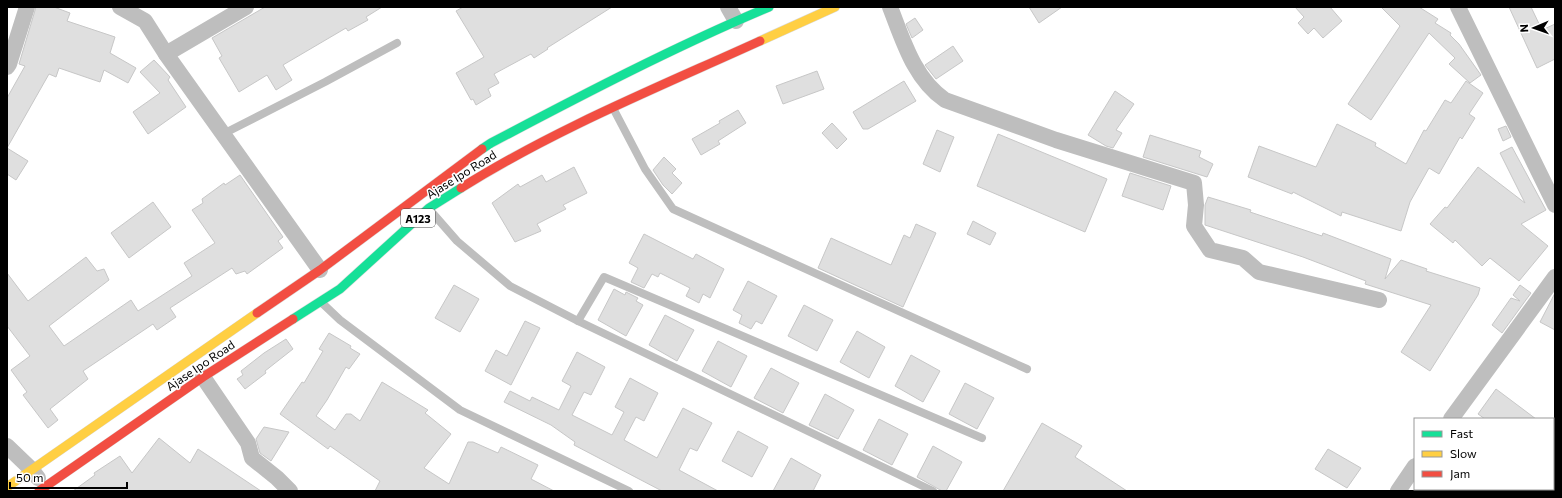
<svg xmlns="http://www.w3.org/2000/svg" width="1562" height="498" viewBox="0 0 1562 498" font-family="Commissioner,sans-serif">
<rect width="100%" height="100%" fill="#fff"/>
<g fill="#dfdfdf" stroke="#c7c7c7">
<path d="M36,7h18l16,6 -3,8 48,16 -5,16 26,15 -8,15 -24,-13 -4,12 -41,-14 -3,9 -7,-3 -42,74 21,13 -12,19 -9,-6v-76l18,-32 -6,-2z"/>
<path d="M265,7h117l-16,10 2,3 -20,11 -2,-3 -63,37 9,15 -16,10 -9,-15 -28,17 -20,-34 3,-2 -10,-18z"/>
<path d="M463,7h149l-65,41 1,1 -14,9 -3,-4 -37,20 5,9 -11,6 3,7 -15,9 -3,-6 -2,1 -15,-27 28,-16 -28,-46z"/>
<path d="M1029,7h33l-23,16z"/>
<path d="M1295,7h35l12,14 -19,17 -9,-10 -6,6 -10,-11 6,-6z"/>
<path d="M1381,7h38l19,12 -3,4 16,10 -1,2 9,9 22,31 -11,8 -21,-19 6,-6 -26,-25 -58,87 -23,-16 52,-78z"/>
<path d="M1509,7h22l11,23 13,-6v35l-18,9z"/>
<path d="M915,18l8,12 -11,8 -6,-14z"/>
<path d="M953,46l10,15 -27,18 -11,-14z"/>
<path d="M154,60l16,17 -2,3 18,27 -38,27 -15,-22 27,-19 -20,-21z"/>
<path d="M817,71l7,18 -41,15 -7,-18z"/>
<path d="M904,81l12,20 -48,28h-5l-10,-17z"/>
<path d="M1466,81l17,12 -14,21 6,4 -13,21 -2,-2 -21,37 -10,-6 -19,34 -9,29 -59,-19 -1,4 -48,-24 -1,2 -44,-17 11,-31 57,21 21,-43 39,19 -1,3 31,18 18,-34 2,1 19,-31 6,3z"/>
<path d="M1115,91l19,13 -18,26 6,3 -9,15 -7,-2 -18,-11z"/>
<path d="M738,110l8,13 -28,18 2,3 -19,11 -9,-16 28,-16 -1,-2z"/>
<path d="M832,123l15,16 -10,10 -15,-16z"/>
<path d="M1506,126l5,11 -8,4 -5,-12z"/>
<path d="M937,130l17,7 -14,35 -17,-8z"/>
<path d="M998,134l109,45 -22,53 -108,-46z"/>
<path d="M1150,135l51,16 -2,6 14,7 -6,13 -64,-20z"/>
<path d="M1512,147l34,63 -25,14 27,22 -29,35 -29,-23 -8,8 -27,-26 -2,3 -23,-19 15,-17 2,1 31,-41 47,36 -25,-50z"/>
<path d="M664,157l12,12 -4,4 10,10 -10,11 -9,-9 -10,-15z"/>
<path d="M574,167l13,26 -24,12 3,4 -29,15 4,7 -26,11 -23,-39 26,-19 2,3 22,-12 4,7z"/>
<path d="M1130,173l41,13 -8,24 -41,-14z"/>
<path d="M240,175l43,62 -5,4 5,7 -36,26 -2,-3 -9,3 -4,-6 -62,40 6,9 -19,13 -4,-6 -70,47 5,8 -38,30 8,11 -10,8 -25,-33 4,-3 -16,-22 19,-14 -23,-30v-53l21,28 58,-44 11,14 7,-2 5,11 -60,46 15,20 67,-46 7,11 54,-35 -8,-13 31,-20 -23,-33 11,-7 -1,-4 22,-16 1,2z"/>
<path d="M1208,197l43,13 -1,2 72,24 1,-3 68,26 -6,20 16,-19 26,9 -1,2 54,17 -2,7 -48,76 -29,-19 30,-47 -66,-21 1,-3 -63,-24 -98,-32v-20z"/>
<path d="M153,202l18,25 -42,31 -18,-25z"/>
<path d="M973,221l23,12 -6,12 -23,-11z"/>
<path d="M916,224l20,9 -33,74 -85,-39 13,-30 60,27 13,-30 6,3z"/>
<path d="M644,234l49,25 3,-5 28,15 -14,29 -7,-4 -4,9 -13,-7 4,-8 -30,-15 -2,4 -6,-3 -8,14 -13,-6 7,-14 -9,-5z"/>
<path d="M748,281l29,15 -15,28 -6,-3 -5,8 -12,-6 3,-8 -9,-5z"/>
<path d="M454,285l25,14 -19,33 -25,-14z"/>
<path d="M1520,285l11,8 -29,40 -10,-8 19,-27 9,3 -7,-6z"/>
<path d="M614,289l11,6 1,-3 12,6 -2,3 7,4 -17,31 -28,-16z"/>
<path d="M1555,293v37l-15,-8z"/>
<path d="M804,305l29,15 -16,31 -29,-15z"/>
<path d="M665,315l29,15 -17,31 -28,-16z"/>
<path d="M525,321l15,7 -29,57 -26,-14 11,-21 11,6z"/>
<path d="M857,331l28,16 -16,31 -29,-16z"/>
<path d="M329,333l22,13 -1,2 10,6 -11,15 -3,-2 -19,33 -11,16 19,14 11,-16h5l9,7 22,-39 46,28 -3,3 26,21 -27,34 25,16 19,-42h5l25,11 3,-6 37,18 -7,14 23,12h-179l5,-10 -50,-35 -2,3 -48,-35 22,-32 2,1 19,-32 -4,-2z"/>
<path d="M286,339l7,10 -28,22 1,2 -21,16 -8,-10 6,-4 -2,-4 23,-18z"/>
<path d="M718,341l29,15 -16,31 -29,-16z"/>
<path d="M577,352l28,15 -14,28 -7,-3 -12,23 40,20 12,-23 -9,-5 15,-29 28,15 -14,28 -8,-4 -12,23 33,18 26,-50 29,15 -15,28 -7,-3 -11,22 39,21h-56l-88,-46 1,-3 -24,-17 -47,-23 6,-11 20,10 2,-4 27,13 12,-24 -9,-5z"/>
<path d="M911,355l29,16 -17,31 -28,-16z"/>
<path d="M771,368l28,15 -16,30 -29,-15z"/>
<path d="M965,383l29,15 -17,31 -28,-15z"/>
<path d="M1496,389l40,30h-51l-7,-5z"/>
<path d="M825,394l29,16 -16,29 -29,-14z"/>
<path d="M879,419l29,15 -16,31 -29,-15z"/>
<path d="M1042,423l40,23 -7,11 52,34h-124z"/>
<path d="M264,427l25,5 -18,29 -11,-8 -4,-14z"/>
<path d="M738,431l30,16 -16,30 -30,-16z"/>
<path d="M159,438l31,25 8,-14 63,42h-188l22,-16 -1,-2 26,-17 12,17z"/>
<path d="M933,446l29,16 -16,29h-4l-25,-14z"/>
<path d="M1328,449l33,19 -14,20 -32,-19z"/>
<path d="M791,458l30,17 -8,16h-40z"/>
</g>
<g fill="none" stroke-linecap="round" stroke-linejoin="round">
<g stroke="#dbdbdb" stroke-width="10">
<g id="fast">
<path d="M482,149l9,-6c91,-48 183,-96 278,-136"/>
<path d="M293,319l47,-30 89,-81 32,-20"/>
</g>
</g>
<g stroke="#dbdbdb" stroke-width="10">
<g id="slow">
<path d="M760,41l75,-34"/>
<path d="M7,487l250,-174"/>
</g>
</g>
<g stroke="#dbdbdb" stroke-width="10">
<g id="jam">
<path d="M461,188c94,-59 198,-101 299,-147"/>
<path d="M257,313l63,-43 162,-121"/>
<path d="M39,491l164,-114 90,-58"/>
</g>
</g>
<g stroke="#bebebe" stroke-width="8">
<path d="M613,108l32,61 28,40 354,160"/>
<path d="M223,134l102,-52 72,-39"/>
<path d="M429,209l28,32 53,45 68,35 355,170"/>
<path d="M321,302l19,18 120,90 169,81"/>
<path d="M578,321l26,-44 378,161"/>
</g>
<g stroke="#bebebe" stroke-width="16">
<path d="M120,7l25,14 21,33 154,216"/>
<path d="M728,7l8,14"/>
<path d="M890,7c13,33 24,72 55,93l111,40 138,43 2,22 -2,21 16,24 33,8 16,14 120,28"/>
<path d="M1458,7l97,198"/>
<path d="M166,54l80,-47"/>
<path d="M7,67l2,-3 18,-57"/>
<path d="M203,377l45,66 4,15 25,20 13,13"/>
<path d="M1451,419l104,-142"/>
<path d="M7,446l25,24 6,8"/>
<path d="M1519,489l2,2"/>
<path d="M1398,491l17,-25"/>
</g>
<use href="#fast" stroke="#16e098" stroke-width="9"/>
<use href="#slow" stroke="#ffcf43" stroke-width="9"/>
<use href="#jam" stroke="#f24e42" stroke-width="9"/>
</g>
<g text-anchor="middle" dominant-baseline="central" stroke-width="3" stroke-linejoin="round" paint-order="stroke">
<rect fill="#fff" stroke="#4c4c4c" stroke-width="1" x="401" y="209" width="34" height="18" rx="3"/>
<g font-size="11" font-weight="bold" fill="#000">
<text x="418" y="218">A123</text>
</g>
<g font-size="12" fill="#000" stroke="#fff">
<text transform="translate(461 174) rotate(-32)">Ajase Ipo Road</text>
<text transform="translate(200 365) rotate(-34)">Ajase Ipo Road</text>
</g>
</g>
<rect width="1562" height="498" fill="none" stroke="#000000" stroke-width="16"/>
<rect x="1414" y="418" width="140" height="72" fill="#ffffff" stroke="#999999"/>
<rect x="1422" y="431" width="20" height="6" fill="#16e098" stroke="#999999"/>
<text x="1450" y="438" font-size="12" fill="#000000">Fast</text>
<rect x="1422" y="451" width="20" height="6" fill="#ffcf43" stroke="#999999"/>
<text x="1450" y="458" font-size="12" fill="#000000">Slow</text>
<rect x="1422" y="471" width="20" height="6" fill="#f24e42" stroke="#999999"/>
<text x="1450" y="478" font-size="12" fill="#000000">Jam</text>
<g transform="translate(1534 28) rotate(268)" stroke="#ffffff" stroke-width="3" paint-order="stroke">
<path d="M0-3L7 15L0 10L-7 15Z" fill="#000000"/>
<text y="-6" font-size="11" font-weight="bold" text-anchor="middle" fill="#000000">N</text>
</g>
<path d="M10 482v6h117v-6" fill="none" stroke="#000000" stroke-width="2"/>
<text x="16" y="482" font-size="12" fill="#000000" stroke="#ffffff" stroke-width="3" paint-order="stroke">50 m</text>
</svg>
